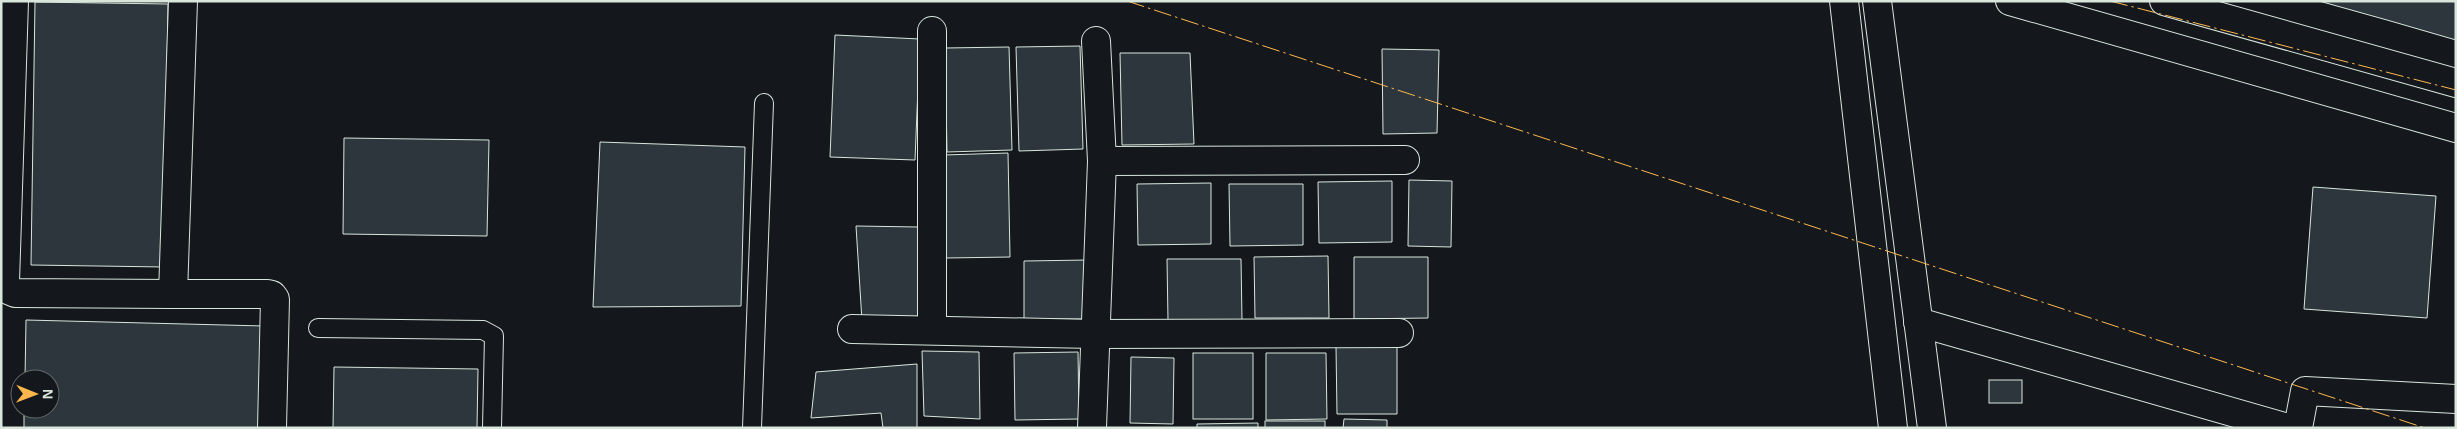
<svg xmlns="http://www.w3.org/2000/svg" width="2457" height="429" viewBox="0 0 2457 429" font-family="Arial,sans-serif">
<rect width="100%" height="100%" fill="#14181c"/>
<g fill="#2c363c" stroke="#d8e6dc">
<path d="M2319,1h137v39l-69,-20z"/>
<path d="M35,2l133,2 -4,263 -133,-2z"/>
<path d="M835,35l85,4 -5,121 -85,-3z"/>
<path d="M1080,46l3,103 -64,2 -3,-104z"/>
<path d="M1009,47l3,103 -65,2 -2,-104z"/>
<path d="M1382,49l57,1 -2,83 -54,1z"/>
<path d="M1120,53h70l4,91 -72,1z"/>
<path d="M344,138l145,2 -2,96 -144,-2z"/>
<path d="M600,142l145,5 -4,159 -148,1z"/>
<path d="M1008,153l2,104 -64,1 -3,-103z"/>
<path d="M1409,180l43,1 -1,66 -43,-1z"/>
<path d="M1392,181v61l-73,1 -1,-61z"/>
<path d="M1211,183v61l-73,1 -1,-61z"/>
<path d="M1229,184h74v61l-73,1z"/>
<path d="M2313,187l123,9 -9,122 -123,-9z"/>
<path d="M856,226l62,1 1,97 -57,-3z"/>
<path d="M1328,256l1,62h-74l-1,-61z"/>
<path d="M1354,257h74v61l-74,1z"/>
<path d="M1167,259h74l1,61 -74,1z"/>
<path d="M1088,260l1,59h-65v-58z"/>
<path d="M26,320l238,6 -2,102h-238v-19h26v-30h-25z"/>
<path d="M1336,347h61v67h-60z"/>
<path d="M922,351l57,1 1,67 -56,-3z"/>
<path d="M1078,352l1,67 -64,1 -1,-67z"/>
<rect x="1193" y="353" width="60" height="66"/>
<path d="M1266,353h60l1,66 -61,1z"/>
<path d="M1131,357l43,1 -1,66 -43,-1z"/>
<path d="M917,364v64h-34l-2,-15 -70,5 5,-46z"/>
<path d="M334,367l144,2 -1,59h-144z"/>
<rect x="1989" y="380" width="33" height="23"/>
<path d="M1344,419l43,1v8h-44z"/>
<rect x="1265" y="421" width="60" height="7"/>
<path d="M1258,423v5h-61v-4z"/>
</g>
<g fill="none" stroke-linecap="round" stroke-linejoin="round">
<g stroke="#d8e6dc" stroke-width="20">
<g id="lane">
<path d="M318,328l165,2 11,6 -2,92"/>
<path d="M752,428l12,-325"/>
</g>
</g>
<g stroke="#d8e6dc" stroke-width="30">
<g id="street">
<path d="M14,1l-9,281 3,8 7,3 158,1"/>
<path d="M183,1l-10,293h95l4,1 3,4 -3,129"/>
<path d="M1102,161l303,-1"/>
<path d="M1918,322l370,106"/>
<path d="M852,329l243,5 304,-1"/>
<path d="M932,330v-299"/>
<path d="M1092,428l10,-267 -6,-120"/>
<path d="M2298,428l7,-37 151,8"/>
</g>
</g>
<g stroke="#d8e6dc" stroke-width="30">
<g id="secondary">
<path d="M1844,1l49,427"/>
<path d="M1877,1l55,427"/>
<path d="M2010,1l446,127"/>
<path d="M2164,1l292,82"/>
</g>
</g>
<use href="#lane" stroke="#14181c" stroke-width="18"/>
<use href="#street" stroke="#14181c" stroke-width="28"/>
<use href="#secondary" stroke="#14181c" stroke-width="28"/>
<g stroke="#ffb74d" stroke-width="1" stroke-dasharray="18 4 2.5 4" stroke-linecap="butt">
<path d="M1127,1l1298,427"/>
<path d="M2110,1l346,89"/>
</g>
</g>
<rect width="2457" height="429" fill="none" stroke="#d8e6dc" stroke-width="5"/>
<g transform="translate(35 394) rotate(91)"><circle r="24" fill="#14181c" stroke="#626a69"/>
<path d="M0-4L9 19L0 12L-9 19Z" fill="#ffb74d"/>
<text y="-8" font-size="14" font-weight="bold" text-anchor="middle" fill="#d8e6dc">N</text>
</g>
</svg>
